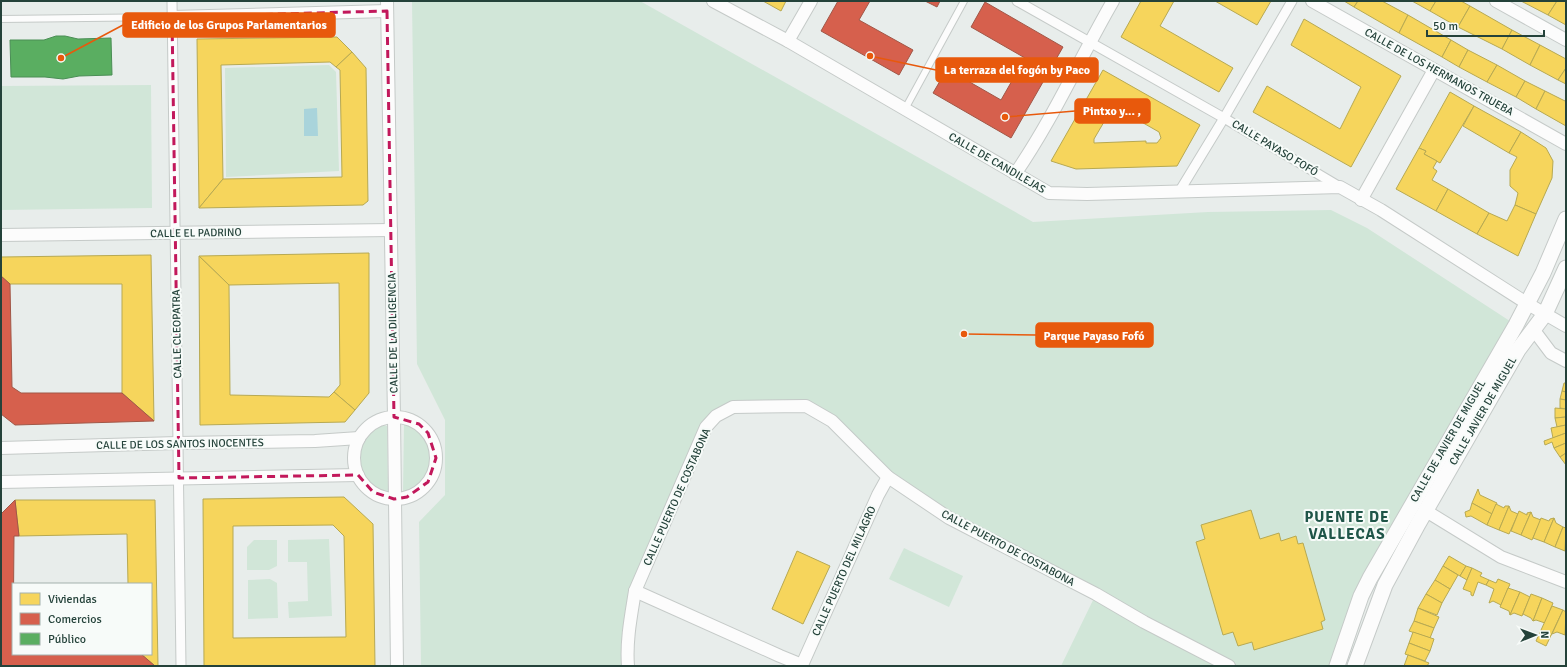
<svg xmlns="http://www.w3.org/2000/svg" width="1567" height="667" viewBox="0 0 1567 667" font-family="Signika,sans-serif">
<rect width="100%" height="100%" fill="#e8edeb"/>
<g fill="#d1e6d8">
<path d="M412,1h228l393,221 175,-10 123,-2 36,18 149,97 -111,191 -68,150h-276l35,-72 -147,-76 -143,-112 -73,1 -17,9 -81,175 -7,75h-207l-2,-144 26,-27v-75l-28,-56z"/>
<path d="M329,65l7,7 3,99 -113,6 -1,-109z"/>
<path d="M151,85l1,123 -151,2v-124z"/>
<path d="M404,424c37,8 36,60 -1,68z"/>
<path d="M382,425l5,1 1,65c-26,0 -34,-33 -23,-52 4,-7 11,-10 17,-14z"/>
<path d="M329,539l3,77 -43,2 -1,-16 20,-1 -1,-39h-19v-22z"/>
<path d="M254,540h23v26l-8,4h-22v-23z"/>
<path d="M904,548l59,28 -14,31 -60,-28z"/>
<path d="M270,579l7,4 1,35 -30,1v-39z"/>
</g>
<path fill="#a9d4db" d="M317,108l1,28h-14v-27z"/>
<g fill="#f6d55c" stroke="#b7a952" fill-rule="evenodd">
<path d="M763,1h23l-5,10z"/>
<path d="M1141,1h33l-14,25 73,42 -14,24 -98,-55z"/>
<path d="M1215,1h56l-14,24z"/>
<path d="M1344,1h14l-4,6z"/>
<path d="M1358,1h24l26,14 -9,18 -45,-26z"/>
<path d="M1412,1h24l-6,10z"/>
<path d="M1436,1h25l9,5 -12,21 -28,-16z"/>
<path d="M1521,1h36l-9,14z"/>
<path d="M1557,1h9v24l-18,-10z"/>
<path d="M1470,6l42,24 -10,19 -44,-22z"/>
<path d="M1408,15l43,25 -9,17 -43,-24z"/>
<path d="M1304,19l97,57 -50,91 -98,-55 14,-26 73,43 21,-42 -70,-42z"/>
<path d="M1512,30l28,15 -10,20 -28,-16z"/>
<path d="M337,37l15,15 -16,15 -6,-5 -109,3 2,114 -24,29 -2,-169z"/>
<path d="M1451,40l17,10 -9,17 -17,-10z"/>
<path d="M1540,45l26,14v9l-8,12 -28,-15z"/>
<path d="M1468,50l29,15 -10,17 -28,-15z"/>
<path d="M352,52l14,16 2,133 -5,4 -164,3 24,-29 119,-2 -2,-107 -4,-3z"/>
<path d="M1497,65l28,16 -9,16 -29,-15z"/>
<path d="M1566,68v16l-8,-4z"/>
<path d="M1103,70l97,55 -23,41 -101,3 -25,-8zM1117,108l42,24 2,6 -4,5h-11v-2l-52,2v-4l17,-29z"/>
<path d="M1525,81l20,10 -9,18 -20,-12z"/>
<path d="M1545,91l20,10 1,-3v28l-30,-17z"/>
<path d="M1450,92l24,14 -34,57 -16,-9 2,-3 -7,-3z"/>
<path d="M1474,106l47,26 -12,21 -46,-27z"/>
<path d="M1521,132l25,16 7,13 -1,17 -16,36 -21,-9 3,-12 -8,-7v-16l7,-13 -8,-4z"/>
<path d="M1419,148l7,3 -2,3 13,7 -4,7 4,3 -5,9 16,9 -12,22 -40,-22z"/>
<path d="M1448,189l41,24 -12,21 -41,-23z"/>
<path d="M1515,205l21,9 -18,42 -41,-22 12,-21 18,8z"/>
<path d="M369,253v140l-14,17 -21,-18 6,-7 -1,-102 -110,2 -30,-29z"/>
<path d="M151,255l3,166 -32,-28v-109h-112l-9,-8v-19z"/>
<path d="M199,256l30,29 1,110 99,2 5,-5 21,18 -10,12 -145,3z"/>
<path d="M1564,383h2v9l-4,-1z"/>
<path d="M1562,391l4,1v8l-6,-1z"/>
<path d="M1560,399l6,1v9l-6,-1z"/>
<path d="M1555,408l11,1v8l-11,1z"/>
<path d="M1566,417v8l-9,2 -2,-9z"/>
<path d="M1566,425v8l-13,5 -2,-10z"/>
<path d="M1566,433v10l-12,5 -2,-6 -7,3 -1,-4z"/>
<path d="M1566,443v10l-6,4 -6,-9z"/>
<path d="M1566,453v12l-6,-8z"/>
<path d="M1478,489l2,6 17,8 -5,11 -20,-11z"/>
<path d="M344,497l29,27 2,142h-171l-1,-167zM333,525l11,11 2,101 -113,1v-112z"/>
<path d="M15,500h140l3,166h-3l-14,-12h10v-70h-23l-1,-50 -108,2z"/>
<path d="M1472,503l20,11 -5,11 -16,-9 -5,1 -1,-5 5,-2z"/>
<path d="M1496,504l8,4 1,-2h4l-10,24 -12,-5z"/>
<path d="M1509,506l2,5 7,3 -9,20 -10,-4z"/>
<path d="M1251,510l9,29 19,-6 2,8 15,-5 2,8 5,-1 22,77 -4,2 2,7 -69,21 -2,-8 -14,4 -5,-14 -10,3 -27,-93 9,-3 -4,-14z"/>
<path d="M1519,511l8,4v-2l4,-1 -10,23 -10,-4z"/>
<path d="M1531,512l2,5 8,3 -9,20 -11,-5z"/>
<path d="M1541,518l8,3 1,-2 4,-1 -10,24 -11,-4z"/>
<path d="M1554,518l2,5 7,4 -8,20 -11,-5z"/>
<path d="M1563,527l3,1 -1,23 -10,-4z"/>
<path d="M797,551l33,15 -27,58 -31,-15z"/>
<path d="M1449,556l17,10 -6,10 -17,-10z"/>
<path d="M1443,566l15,9 -8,14 -15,-9z"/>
<path d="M1466,566l6,2 -5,12 -7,-4z"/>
<path d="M1472,568l10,5 -2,3 9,4 -3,5 -8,-3 -5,14 -2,-1v-3l-8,-3z"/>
<path d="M1498,579l12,5 -9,21 -8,-4 -4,2 5,-14 -8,-4 3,-5 7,3z"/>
<path d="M1435,580l15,9 -8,14 -16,-9z"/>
<path d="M1508,588l12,4 -10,23 -1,-4 -9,-4z"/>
<path d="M1520,592l10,5 -8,19 -8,-3 -4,2z"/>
<path d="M1426,594l16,9 -5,12 -19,-7z"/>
<path d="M1531,594l11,4 -9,23 -2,-3 -8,-4z"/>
<path d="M1542,598l11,5 -8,20 -9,-3 -3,1z"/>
<path d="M1552,606l11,4 -17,36 -10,-5z"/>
<path d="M1418,608l21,9 -5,11 -20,-7z"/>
<path d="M1563,610l3,2 -1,23 -8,-3 -5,2z"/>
<path d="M1414,621l20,7 -4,10 -21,-7z"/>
<path d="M1413,632l21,7 -4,12 -21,-8z"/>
<path d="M1409,643l21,8 -5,10 -20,-7z"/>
<path d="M1408,655l21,8 -2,3h-23z"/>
</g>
<g fill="#d6604d" stroke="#a15747">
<path d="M838,1h32l-11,19 54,30 -14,25 -78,-44z"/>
<path d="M925,1h15l-3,6z"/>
<path d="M985,2l78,45 -52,91 -78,-45 14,-24 54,31 24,-42 -54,-31z"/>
<path d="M1,276l9,8 2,103 9,6h101l32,28 -139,4 -14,-11z"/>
<path d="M15,500l4,36h-5l-1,118h128l14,12h-154v-152z"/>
</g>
<path fill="#5aae61" stroke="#4a8e55" d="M56,36h9l13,3 33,-1 1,37 -33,1 -16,3 -18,-2h-34l-1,-37h34z"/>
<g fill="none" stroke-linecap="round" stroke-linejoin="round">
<g stroke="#c5cac8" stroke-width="8">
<g id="service">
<path d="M1,19l171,-2"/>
<path d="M905,109l59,-108"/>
</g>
</g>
<g stroke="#c5cac8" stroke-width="11">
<g id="pedestrian">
<path d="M172,1l9,665"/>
<path d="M1017,1l207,117 116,69"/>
<path d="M1179,192l45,-74 68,-117"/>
</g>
</g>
<g stroke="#c5cac8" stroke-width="14">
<g id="minor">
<path d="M387,1l7,416 3,249"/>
<path d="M713,1l75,40 261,152 38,1 253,-7 41,23 147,94 38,22"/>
<path d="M1312,1l254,143"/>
<path d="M1496,1l70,39"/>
<path d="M172,17l215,-6"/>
<path d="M788,41l23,-40"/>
<path d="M1015,174c38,-55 65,-116 98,-173"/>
<path d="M1361,200l73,-130"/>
<path d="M1,235l390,-5"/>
<path d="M1533,329l18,24 15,8"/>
<circle cx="395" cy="458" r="41"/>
<path d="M1,448l177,-5 137,-2 44,-3"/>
<path d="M1,482l357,-7"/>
<path d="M1426,511l75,46 65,25"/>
<path d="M635,591l145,65 22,9"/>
<path d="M628,666c-2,-25 3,-50 7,-75l71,-164 10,-11 17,-9 73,-1 26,15 56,56 61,41 147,76 48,28 85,44"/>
<path d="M803,666l-1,-1 76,-170 10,-18"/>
</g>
</g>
<g stroke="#c5cac8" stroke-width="17">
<g id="tertiary">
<path d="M1337,666l24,-70 9,-18 146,-253 27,-52 23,-54"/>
<path d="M1355,666l30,-81 33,-61 100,-174 27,-36 21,-46"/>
</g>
</g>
<use href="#service" stroke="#fcfcfc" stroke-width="6"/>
<use href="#pedestrian" stroke="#fcfcfc" stroke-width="9"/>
<use href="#minor" stroke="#fcfcfc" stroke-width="12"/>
<use href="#tertiary" stroke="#fcfcfc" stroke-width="15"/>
</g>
<path fill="none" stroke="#c2185b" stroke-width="3" stroke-dasharray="8 5" stroke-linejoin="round" d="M387,11l7,406 25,7 9,9 8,25 -8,24 -21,15 -13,2 -21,-7 -15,-17 -179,3 -7,-461z"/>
<g text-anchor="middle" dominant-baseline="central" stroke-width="4" stroke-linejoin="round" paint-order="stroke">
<g font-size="11" fill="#24423a" stroke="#f7fbf9">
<text transform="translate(1439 72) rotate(29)">CALLE DE LOS HERMANOS TRUEBA</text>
<text transform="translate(1275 148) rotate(31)">CALLE PAYASO FOFÓ</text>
<text transform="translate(997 163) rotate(30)">CALLE DE CANDILEJAS</text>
<text transform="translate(196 233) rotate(-1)">CALLE EL PADRINO</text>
<text transform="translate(393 333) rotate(-91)">CALLE DE LA DILIGENCIA</text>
<text transform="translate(177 334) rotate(-91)">CALLE CLEOPATRA</text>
<text transform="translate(1483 411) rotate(-60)">CALLE JAVIER DE MIGUEL</text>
<text transform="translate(1448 441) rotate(-60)">CALLE DE JAVIER DE MIGUEL</text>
<text transform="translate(180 444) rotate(-1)">CALLE DE LOS SANTOS INOCENTES</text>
<text transform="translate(677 497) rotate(-66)">CALLE PUERTO DE COSTABONA</text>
<text transform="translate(1008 548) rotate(28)">CALLE PUERTO DE COSTABONA</text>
<text transform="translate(844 571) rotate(-66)">CALLE PUERTO DEL MILAGRO</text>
</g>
<g font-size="15" font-weight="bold" letter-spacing="1" fill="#1f5548" stroke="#f7fbf9">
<text x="1347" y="517">PUENTE DE<tspan x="1347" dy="17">VALLECAS</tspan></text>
</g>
</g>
<path fill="none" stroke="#e8590c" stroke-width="1.5" d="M61 58L123 25M870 56L936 70M1005 117L1075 111M964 334L1036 335"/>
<g fill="#e8590c" stroke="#f7fbf9" stroke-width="1.5">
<circle cx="61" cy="58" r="4"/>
<circle cx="870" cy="56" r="4"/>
<circle cx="1005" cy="117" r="4"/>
<circle cx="964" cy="334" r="4"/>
</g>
<g fill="#e8590c" stroke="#e8590c" stroke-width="1.5">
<rect x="123" y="13" width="212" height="24" rx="4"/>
<rect x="936" y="58" width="162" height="24" rx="4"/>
<rect x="1075" y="99" width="75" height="24" rx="4"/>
<rect x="1036" y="323" width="117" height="24" rx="4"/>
</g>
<g font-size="12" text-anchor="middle" font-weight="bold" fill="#fff">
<text x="229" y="29">Edificio de los Grupos Parlamentarios</text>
<text x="1017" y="74">La terraza del fogón by Paco</text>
<text x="1112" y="115">Pintxo y... ,</text>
<text x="1094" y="340">Parque Payaso Fofó</text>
</g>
<rect width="1567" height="667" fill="none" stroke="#24423a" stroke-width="4"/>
<rect x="12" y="583" width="140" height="72" fill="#f7fbf9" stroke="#a3b1ad"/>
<rect x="20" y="593" width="20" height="12" fill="#f6d55c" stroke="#a3b1ad"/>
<text x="48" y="603" font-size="12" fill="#24423a">Viviendas</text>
<rect x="20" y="613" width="20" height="12" fill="#d6604d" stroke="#a3b1ad"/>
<text x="48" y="623" font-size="12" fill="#24423a">Comercios</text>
<rect x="20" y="633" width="20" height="12" fill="#5aae61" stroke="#a3b1ad"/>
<text x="48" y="643" font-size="12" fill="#24423a">Público</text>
<g transform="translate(1535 635) rotate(89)" stroke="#f7fbf9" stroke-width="3" paint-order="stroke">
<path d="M0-3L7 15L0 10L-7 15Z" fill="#24423a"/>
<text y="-6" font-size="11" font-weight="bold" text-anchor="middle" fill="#24423a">N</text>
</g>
<path d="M1427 30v6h117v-6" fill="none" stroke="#24423a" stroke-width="2"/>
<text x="1433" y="30" font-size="12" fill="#24423a" stroke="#f7fbf9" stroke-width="3" paint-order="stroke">50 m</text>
</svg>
